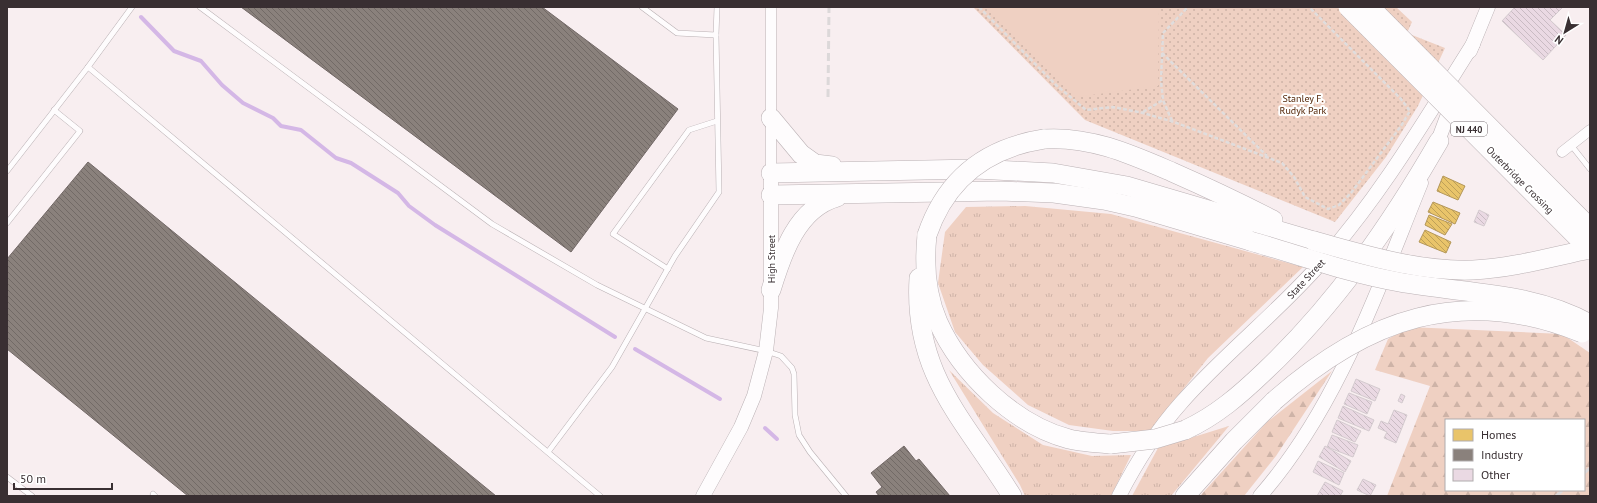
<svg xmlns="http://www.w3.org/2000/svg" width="1597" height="503" viewBox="0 0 1597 503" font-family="'PT Sans',sans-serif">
<defs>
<pattern id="grass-tufts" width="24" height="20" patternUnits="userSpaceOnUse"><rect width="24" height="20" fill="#efd0c2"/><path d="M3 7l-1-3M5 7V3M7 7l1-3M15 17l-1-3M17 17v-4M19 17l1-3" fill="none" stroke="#ceb3a7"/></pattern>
<pattern id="forest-firs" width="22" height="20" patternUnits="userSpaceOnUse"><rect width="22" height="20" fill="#efd0c2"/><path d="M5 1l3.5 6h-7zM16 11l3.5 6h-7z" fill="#ceb3a7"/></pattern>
<pattern id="park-dots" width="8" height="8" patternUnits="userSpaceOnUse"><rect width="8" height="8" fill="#efd0c2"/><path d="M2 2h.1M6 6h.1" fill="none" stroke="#ceb3a7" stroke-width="1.8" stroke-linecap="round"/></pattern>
<pattern id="homes-back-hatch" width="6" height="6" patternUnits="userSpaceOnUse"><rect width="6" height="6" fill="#e9c46a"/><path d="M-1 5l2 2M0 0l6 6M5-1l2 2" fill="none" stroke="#bea058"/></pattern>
<pattern id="industry-back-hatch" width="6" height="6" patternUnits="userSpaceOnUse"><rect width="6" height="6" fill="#8a817c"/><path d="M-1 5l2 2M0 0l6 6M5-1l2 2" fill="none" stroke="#726a66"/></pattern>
<pattern id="building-back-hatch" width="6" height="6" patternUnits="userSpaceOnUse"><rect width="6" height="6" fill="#ead9e3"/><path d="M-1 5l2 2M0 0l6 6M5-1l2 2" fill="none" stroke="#c9bbc3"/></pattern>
</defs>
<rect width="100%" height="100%" fill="#f8eef0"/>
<g fill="url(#grass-tufts)">
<path d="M1025,206l86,8 192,53 -95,91 -58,73h-37l-44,-6 -41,-20 -45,-40 -28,-33 -17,-49 7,-51 21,-25z"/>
<path d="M949,370l44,43 50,32 49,11 39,-1 -20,41h-86l-5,-11z"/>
<path d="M1229,426l-58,70h-39l26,-48z"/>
</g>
<g fill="url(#forest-firs)" fill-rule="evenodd">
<path d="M1409,327l153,7 28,19v143h-203l43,-110 -55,-16 13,-31zM1446,420h138v70h-138z"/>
<path d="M1332,371l-56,85 -32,40h-44l67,-74z"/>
</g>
<path fill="url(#park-dots)" d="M973,7h423l16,15 -5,11 38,15 -27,58 -32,51 -51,65 -250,-102z"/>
<path fill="#efd0c2" d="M986,7h173l-1,79 -82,11z"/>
<g fill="url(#homes-back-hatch)" stroke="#b49759">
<path d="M1443,176l22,10 -7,14 -21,-9z"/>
<path d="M1433,202l27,11 -5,11 -27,-12z"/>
<path d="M1429,215l23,9 -7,11 -20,-10z"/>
<path d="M1425,230l26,12 -5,11 -27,-11z"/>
</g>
<g fill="url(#industry-back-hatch)" stroke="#726866">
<path d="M241,7h301l136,102 -107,143z"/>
<path d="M88,162l408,334h-308l-181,-147v-90z"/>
<path d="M904,446l12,15 3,-2 31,37h-71l-3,-4 6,-5 -11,-14z"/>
</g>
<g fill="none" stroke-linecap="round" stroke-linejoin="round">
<g stroke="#d4b7e6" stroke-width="4">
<path d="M141,17l33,34 27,10 21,24 21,18 30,15 8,8 20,4 35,28 15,5 47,30 11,13 26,19 180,112"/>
<path d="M635,349l85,50"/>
<path d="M765,428l12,11"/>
</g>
</g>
<g fill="url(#building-back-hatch)" stroke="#d4cbcf">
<path d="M1515,7h48l-13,13 16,15 -23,25 -41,-39z"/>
<path d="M1479,210l10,5 -5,11 -10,-4z"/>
<path d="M1356,379l24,10 -5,12 -24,-10z"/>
<path d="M1349,393l23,9 -5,12 -23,-10z"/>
<path d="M1401,394l4,2 -3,7 -4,-2z"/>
<path d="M1343,406l31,14 -5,11 -31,-13z"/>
<path d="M1394,410l13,5 -11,28 -12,-5 3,-6 -9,-4 3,-7 7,3z"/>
<path d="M1337,420l24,11 -6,11 -23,-10z"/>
<path d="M1332,435l26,10 -5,12 -26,-10z"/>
<path d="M1325,446l26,15 -6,11 -26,-15z"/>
<path d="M1318,461l26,12 -5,12 -26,-13z"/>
<path d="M1363,479l13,6 -6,11 -13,-6z"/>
<path d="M1325,482l18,9 -3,5h-23z"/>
</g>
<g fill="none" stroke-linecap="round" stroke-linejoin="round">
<g stroke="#bab1b4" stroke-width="6">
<g id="lane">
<path d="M200,7l292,217 105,61 109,53 60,13 15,5 11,12 2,6 1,41 4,20 11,17 36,44"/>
<path d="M642,7l35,26 39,2 1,-28"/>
<path d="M88,67l512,429"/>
<path d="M1571,145l19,24"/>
<path d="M7,171l81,-104 44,-60"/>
<path d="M7,223l73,-92 -26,-21"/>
<path d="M668,269l-55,-35 76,-104 28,-9"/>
<path d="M548,452l64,-85 63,-111 44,-64 -3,-157"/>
<path d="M7,477l25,19"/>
<path d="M153,494l2,2"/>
</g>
</g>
<g stroke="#bab1b4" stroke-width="11">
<g id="street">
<path d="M771,7v166"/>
<path d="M1562,152l28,-22"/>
</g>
</g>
<g stroke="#bab1b4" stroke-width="15">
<g id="secondary">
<path d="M1470,51l18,-44"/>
<path d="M1435,149l18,-48"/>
<path d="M703,496l38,-69 13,-31 12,-45 5,-43v-135"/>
<path d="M1119,496c17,-33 37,-65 62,-93 43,-49 95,-89 139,-139 60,-67 105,-144 153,-220"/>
<path d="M1260,496c78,-89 117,-205 161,-313"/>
</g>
</g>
<g stroke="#bab1b4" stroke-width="20">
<g id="highway">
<path d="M771,118l30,36 14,10 17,2"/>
<path d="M1044,139c46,-3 86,15 128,33 34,15 68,31 101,48"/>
<path d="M771,173l205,-4 77,4 74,13 187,55"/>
<path d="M771,195l230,-4 53,2 50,7 31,7 115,34"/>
<path d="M927,235c-3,29 -1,60 11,87 23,51 75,102 131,117 13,3 28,4 42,5"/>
<path d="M919,278c-6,97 46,142 93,218"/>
<path d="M771,290c11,-36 26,-82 66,-93"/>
<path d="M1185,430c31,-14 56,-36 80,-59 71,-67 126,-147 174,-230"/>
<path d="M1185,496l49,-55 40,-40"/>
</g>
</g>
<g stroke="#e0dddd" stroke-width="2.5" stroke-dasharray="4 2" stroke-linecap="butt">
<path d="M979,7l77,78 30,25 27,-3 30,6 31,9 108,41 12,14 11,20 23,12 11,-4 12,-12 50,-67 9,-15 -9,-12 -92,-92"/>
<path d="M1162,53l105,103"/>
<path d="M1143,112l20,-12"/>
<path d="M1172,121l-9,-21 -2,-19 2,-48 25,-26"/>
</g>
<use href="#lane" stroke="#fefcfd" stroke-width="5"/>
<use href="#street" stroke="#fefcfd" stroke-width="10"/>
<use href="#secondary" stroke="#fefcfd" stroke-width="14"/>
<use href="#highway" stroke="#fefcfd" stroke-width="19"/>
<g stroke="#dcd8d9" stroke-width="3" stroke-dasharray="8 4" stroke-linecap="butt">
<path d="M828,97l1,-90"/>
<path d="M1584,473l6,-5"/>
<path d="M1556,496l7,-6"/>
</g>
<g stroke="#bab1b4" stroke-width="20" stroke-linecap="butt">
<g id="highway-bridge">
<path d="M1348,7l242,243"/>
<path d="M1370,7l220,221"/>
<path d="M927,235c19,-56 59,-87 117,-96"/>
<path d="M1250,241c49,14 98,32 149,41 65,12 132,9 191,42"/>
<path d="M1314,241c52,14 105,31 159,29 40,-2 78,-13 117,-21"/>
<path d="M1274,401c92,-82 188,-117 308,-68"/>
<path d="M1111,444l44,-5 30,-9"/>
</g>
</g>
<use href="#highway-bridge" stroke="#fefcfd" stroke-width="19"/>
</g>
<g text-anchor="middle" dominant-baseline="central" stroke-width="4" stroke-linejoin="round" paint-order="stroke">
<rect fill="#fff" stroke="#746d70" stroke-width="1" x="1451" y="122" width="36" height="14" rx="3"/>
<g font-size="9" font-weight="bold" fill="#392f32">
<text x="1469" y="129">NJ 440</text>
</g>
<g font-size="10" fill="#542708" stroke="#fff">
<text x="1303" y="98">Stanley F.<tspan x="1303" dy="12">Rudyk Park</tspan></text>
</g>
<g font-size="10" fill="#392f32" stroke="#fff">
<text transform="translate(1520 180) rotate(45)">Outerbridge Crossing</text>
<text transform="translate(771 259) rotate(-90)">High Street</text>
<text transform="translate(1306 279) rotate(-47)">State Street</text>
</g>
</g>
<rect width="1597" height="503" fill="none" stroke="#392f32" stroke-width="16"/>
<rect x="1445" y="419" width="140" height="72" fill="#ffffff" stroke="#b0acad"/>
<rect x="1453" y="429" width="20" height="12" fill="#e9c46a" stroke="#b0acad"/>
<text x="1481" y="439" font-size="12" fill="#392f32">Homes</text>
<rect x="1453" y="449" width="20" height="12" fill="#8a817c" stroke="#b0acad"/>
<text x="1481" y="459" font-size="12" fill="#392f32">Industry</text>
<rect x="1453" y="469" width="20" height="12" fill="#ead9e3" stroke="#b0acad"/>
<text x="1481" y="479" font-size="12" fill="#392f32">Other</text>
<g transform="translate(1565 32) rotate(217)" stroke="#ffffff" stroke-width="3" paint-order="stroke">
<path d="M0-3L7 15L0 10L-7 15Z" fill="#392f32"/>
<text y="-6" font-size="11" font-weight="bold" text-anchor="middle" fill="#392f32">N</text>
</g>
<path d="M14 483v6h98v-6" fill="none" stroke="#392f32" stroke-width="2"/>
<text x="20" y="483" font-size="12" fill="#392f32" stroke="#ffffff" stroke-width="3" paint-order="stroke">50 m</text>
</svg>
